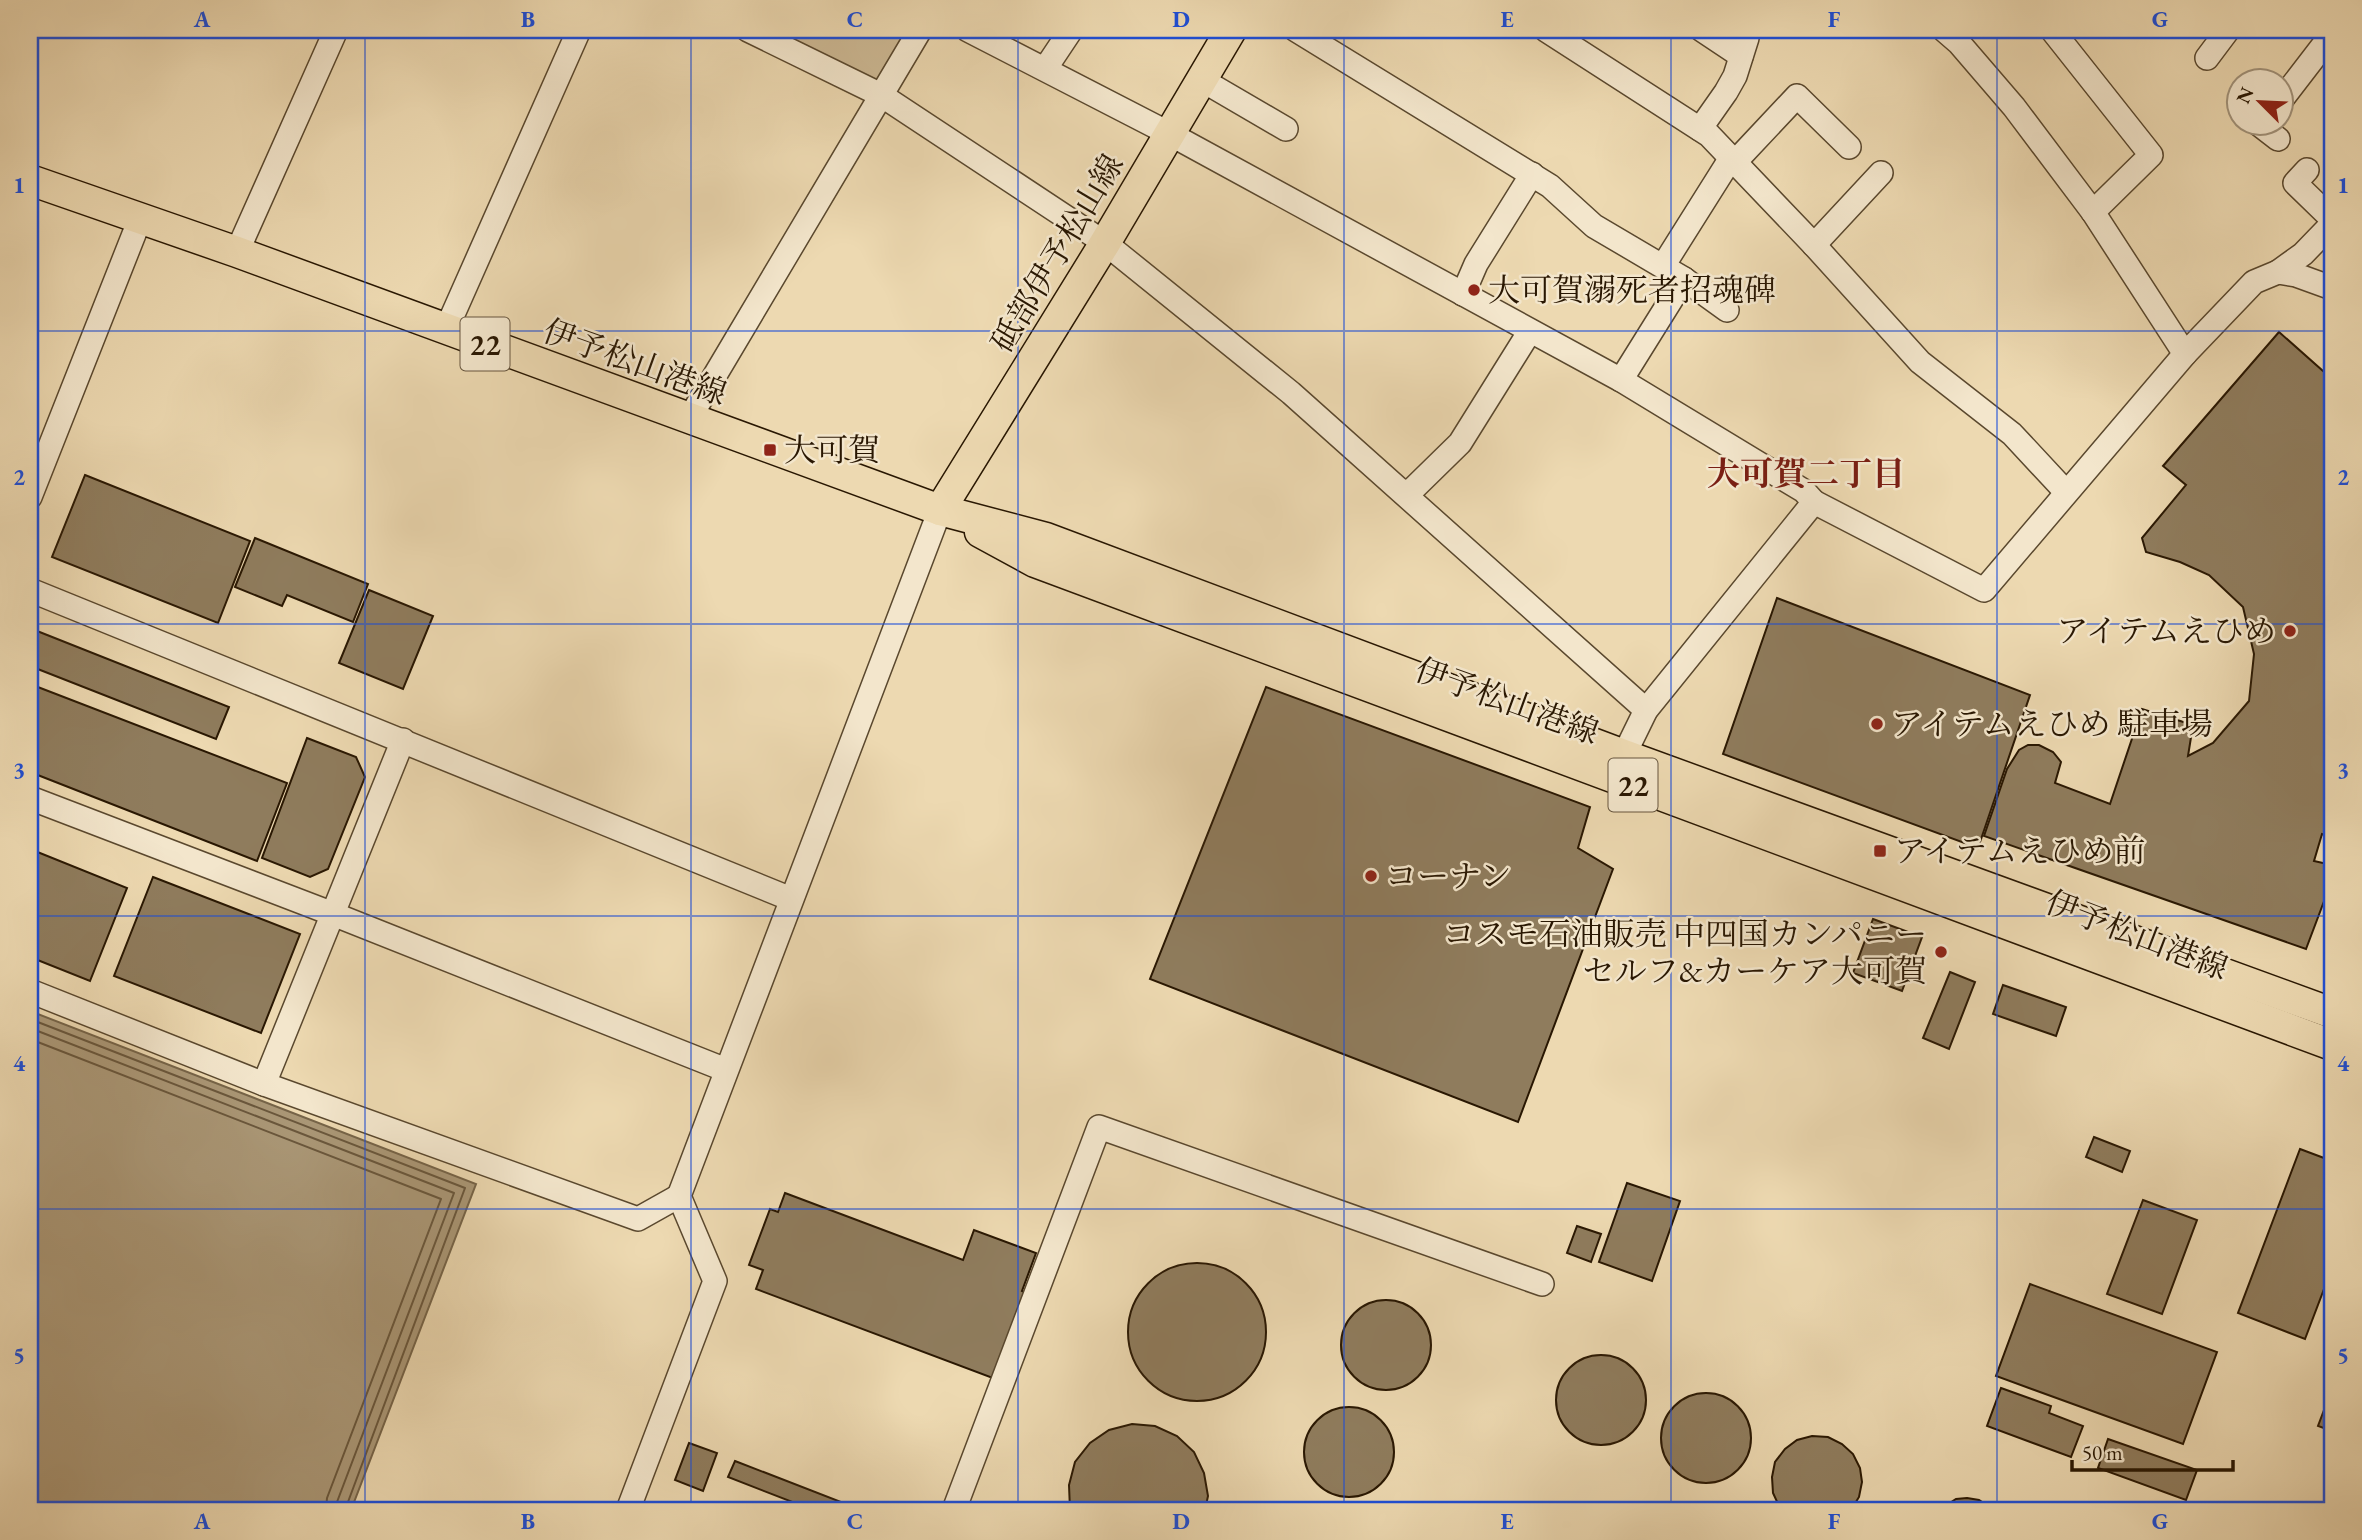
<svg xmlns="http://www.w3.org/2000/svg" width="2362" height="1540" viewBox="0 0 2362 1540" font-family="'EB Garamond','Noto Serif JP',serif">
<rect width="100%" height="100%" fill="#edd9b1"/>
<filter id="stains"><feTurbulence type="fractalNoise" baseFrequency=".00286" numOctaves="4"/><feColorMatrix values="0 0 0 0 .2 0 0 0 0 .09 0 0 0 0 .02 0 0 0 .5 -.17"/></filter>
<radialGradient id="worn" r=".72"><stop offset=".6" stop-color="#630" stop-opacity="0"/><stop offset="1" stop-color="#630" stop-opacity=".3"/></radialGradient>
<path fill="#ccb893" stroke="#7a684a" stroke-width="2" d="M763,30h150l-34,57z"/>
<path fill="#aa9776" stroke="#766448" stroke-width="2" d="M30,1011l446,173 -125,326h-321z"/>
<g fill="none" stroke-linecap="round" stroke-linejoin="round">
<g stroke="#6a573c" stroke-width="2">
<path d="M30,1019l435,169 -120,322"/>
<path d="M30,1028l424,165 -117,309 -1,8"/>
<path d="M30,1039l411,160 -114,299 -1,12"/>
</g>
</g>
<g fill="#8f7c5d" stroke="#291702" stroke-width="2">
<path d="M2279,332l53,47v458l-10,-3 -8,27 18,4v15l-26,69 -322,-113 23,-67 12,-19 9,-5h11l14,7 8,10 -6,21 55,21 32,-95 51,16 -5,31 25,-13 36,-42 5,-47 -11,-47 -34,-32 -29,-13 -34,-10 -4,-14 44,-53 -23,-19z"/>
<path d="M85,475l165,66 -32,82 -166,-66z"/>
<path d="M255,538l113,46 -15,38 -66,-27 -5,11 -47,-19z"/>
<path d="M369,590l64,26 -30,73 -64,-26z"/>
<path d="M1777,598l253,97 -52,153 -255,-94z"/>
<path d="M32,629l197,78 -13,32 -186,-73v-31z"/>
<path d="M30,684l257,99 -30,78 -227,-89z"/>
<path d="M1266,687l324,120 -12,41 35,21 -95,253 -368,-143z"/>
<path d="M307,738l49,19 9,20 -37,92 -18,8 -48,-19z"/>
<path d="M30,849l97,39 -37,93 -60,-24z"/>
<path d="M153,877l147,57 -39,99 -147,-57z"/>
<path d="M1873,919l49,18 -20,54 -49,-18z"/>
<path d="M1950,972l25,10 -26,67 -26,-11z"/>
<path d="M2003,985l63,22 -10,29 -63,-22z"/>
<path d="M2094,1137l36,14 -8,21 -36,-15z"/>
<path d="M2300,1149l32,12v107l-27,71 -67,-26z"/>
<path d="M1627,1183l53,18 -28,80 -53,-19z"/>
<path d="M785,1193l178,67 11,-30 62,23 -14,38 9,4 -33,85 -242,-91 7,-19 -14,-5 21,-56 8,3z"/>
<path d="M2143,1200l54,20 -35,94 -55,-20z"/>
<path d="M1577,1226l24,8 -10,28 -24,-9z"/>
<circle cx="1197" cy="1332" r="69"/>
<path d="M2030,1284l187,68 -34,92 -187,-68z"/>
<circle cx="1386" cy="1345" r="45"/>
<circle cx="1601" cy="1400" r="45"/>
<path d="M2001,1388l50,18 -2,7 34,13 -12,31 -84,-31z"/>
<path d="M2332,1389v42l-14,-5z"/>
<circle cx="1706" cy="1438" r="45"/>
<circle cx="1349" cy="1452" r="45"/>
<path d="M1132,1424l23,2 22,10 17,16 10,21 4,23 -3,14h-135l-1,-25 6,-23 15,-19 19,-13z"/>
<path d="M1812,1436l16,1 14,7 11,10 7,14 2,14 -3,15 -8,13h-69l-3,-4 -6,-13 -1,-16 3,-15 10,-13 12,-9z"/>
<path d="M2108,1439l89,31 -11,30 -88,-32z"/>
<path d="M689,1443l28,10 -14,38 -28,-11z"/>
<path d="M735,1461l119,46 -1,3h-40l-85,-33z"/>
<path d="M1967,1498l12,2 15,10h-55l17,-11z"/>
</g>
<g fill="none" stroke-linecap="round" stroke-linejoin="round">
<g stroke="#5a482e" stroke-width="26">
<g id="minor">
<path d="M748,30l133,65 224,148 186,150 355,317"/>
<path d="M968,30l202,104 451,246 183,111 10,11"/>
<path d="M1296,30l254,156 44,40 90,53 43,31"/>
<path d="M1546,30l163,105 105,110 106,117 92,72 54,58"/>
<path d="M1702,30l39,26"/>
<path d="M1944,30l15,13 55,64 79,105 92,142"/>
<path d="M2052,30l99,125 -58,57"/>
<path d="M2207,58l21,-28"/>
<path d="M1045,69l26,-39"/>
<path d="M1202,80l84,49"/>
<path d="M2282,99l50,-65"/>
<path d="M2256,122l22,17"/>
<path d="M1700,129l26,-37 9,-16 12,-38"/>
<path d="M1735,162l62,-66 52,51"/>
<path d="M2307,170l-12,13 37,36"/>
<path d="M1814,245l67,-72"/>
<path d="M237,252l99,-222"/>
<path d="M1663,266l68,-108"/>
<path d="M2278,272l25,-18 29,-30"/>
<path d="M1463,294l13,-30 56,-90"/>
<path d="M446,330l133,-300"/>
<path d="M1621,380l63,-101"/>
<path d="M689,419l231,-389"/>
<path d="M1404,493l9,-4 47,-46 70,-112"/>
<path d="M30,497l110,-278"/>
<path d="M30,590l761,309"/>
<path d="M1624,755l22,-45 168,-208 170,88 201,-236 69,-72 24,-10 18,3 36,13"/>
<path d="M30,798l303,116 393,156"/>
<path d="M30,991l234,93 374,135 41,-23"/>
<path d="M264,1084l139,-344"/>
<path d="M628,1510l87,-229 -36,-85 261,-686"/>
<path d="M954,1510l145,-383 443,157"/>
</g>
</g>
<g stroke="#291702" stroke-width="33">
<g id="major">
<path d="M30,180l207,72 703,258 106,28 578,217 708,258"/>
<path d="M940,510l165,-267 126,-213"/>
<path d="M980,532l55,30 1297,483"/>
</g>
</g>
<use href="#minor" stroke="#f3e6cc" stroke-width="23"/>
<use href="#major" stroke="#edd9b1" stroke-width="30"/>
</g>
<path fill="none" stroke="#1d4ed8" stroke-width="2" stroke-opacity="0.55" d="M365,30v1480M691,30v1480M1018,30v1480M1344,30v1480M1671,30v1480M1997,30v1480M30,331h2302M30,624h2302M30,916h2302M30,1209h2302"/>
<g fill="#8f2418" stroke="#f3e6cc" stroke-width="2.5">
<circle cx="1474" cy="290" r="7"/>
<rect x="763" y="443" width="14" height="14" rx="3.5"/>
<circle cx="2290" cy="631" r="7"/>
<circle cx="1877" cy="724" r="7"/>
<rect x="1873" y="844" width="14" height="14" rx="3.5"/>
<circle cx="1371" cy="876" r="7"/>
<circle cx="1941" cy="952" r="7"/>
</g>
<g text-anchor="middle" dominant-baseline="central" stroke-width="5" stroke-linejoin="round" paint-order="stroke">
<g fill="#f3e6cc" stroke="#66553f" stroke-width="2">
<rect x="460.5" y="317.5" width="49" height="53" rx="5"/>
<rect x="1608.5" y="758.5" width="49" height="53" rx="5"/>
</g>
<g font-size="30" font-weight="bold" fill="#291702">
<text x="485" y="344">22</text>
<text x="1633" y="785">22</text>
</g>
<g font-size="32" fill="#291702" stroke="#f3e6cc">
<text transform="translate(1057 253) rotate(-59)">砥部伊予松山線</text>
<text transform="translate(635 362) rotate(20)">伊予松山港線</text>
<text transform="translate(1507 701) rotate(20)">伊予松山港線</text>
<text transform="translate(2137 935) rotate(21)">伊予松山港線</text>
</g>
<g font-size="32" fill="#291702" stroke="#f3e6cc" text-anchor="start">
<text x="1488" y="290">大可賀溺死者招魂碑</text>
<text x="784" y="450">大可賀</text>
<text x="2276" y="631" text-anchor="end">アイテムえひめ</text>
<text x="1891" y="724">アイテムえひめ 駐車場</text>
<text x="1894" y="851">アイテムえひめ前</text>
<text x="1385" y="876">コーナン</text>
<text x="1927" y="934" text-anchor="end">コスモ石油販売 中四国カンパニー<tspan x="1927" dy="37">セルフ&amp;カーケア大可賀</tspan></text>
</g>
<g font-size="33" font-weight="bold" fill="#7a1f14" stroke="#f3e6cc">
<text x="1806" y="473">大可賀二丁目</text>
</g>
</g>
<rect width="2362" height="1540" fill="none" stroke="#edd9b1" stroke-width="77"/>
<g transform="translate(2260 102) rotate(294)"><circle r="33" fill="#f3e6cc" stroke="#a2937b" stroke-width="2"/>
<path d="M0-5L12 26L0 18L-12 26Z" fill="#8f2418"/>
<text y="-10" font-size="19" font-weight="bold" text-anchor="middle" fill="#291702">N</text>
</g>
<path d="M2072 1460v10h161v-10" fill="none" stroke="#291702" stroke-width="3.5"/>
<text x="2082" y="1460" font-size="21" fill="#291702" stroke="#f3e6cc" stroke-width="5" paint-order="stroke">50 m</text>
<rect x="38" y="38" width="2286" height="1464" fill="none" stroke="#1d4ed8" stroke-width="2.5"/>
<g font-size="23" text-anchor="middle" font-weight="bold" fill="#1d4ed8">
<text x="202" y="27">A</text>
<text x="528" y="27">B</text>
<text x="855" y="27">C</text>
<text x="1181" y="27">D</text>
<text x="1507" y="27">E</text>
<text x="1834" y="27">F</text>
<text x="2160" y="27">G</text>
<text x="19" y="193">1</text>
<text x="2343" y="193">1</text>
<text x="19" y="485">2</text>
<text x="2343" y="485">2</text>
<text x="19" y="778">3</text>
<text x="2343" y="778">3</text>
<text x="19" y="1071">4</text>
<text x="2343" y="1071">4</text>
<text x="19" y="1363">5</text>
<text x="2343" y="1363">5</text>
<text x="202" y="1529">A</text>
<text x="528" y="1529">B</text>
<text x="855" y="1529">C</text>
<text x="1181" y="1529">D</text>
<text x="1507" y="1529">E</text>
<text x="1834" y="1529">F</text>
<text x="2160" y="1529">G</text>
</g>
<rect width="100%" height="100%" filter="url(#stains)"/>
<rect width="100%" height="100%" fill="url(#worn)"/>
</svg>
